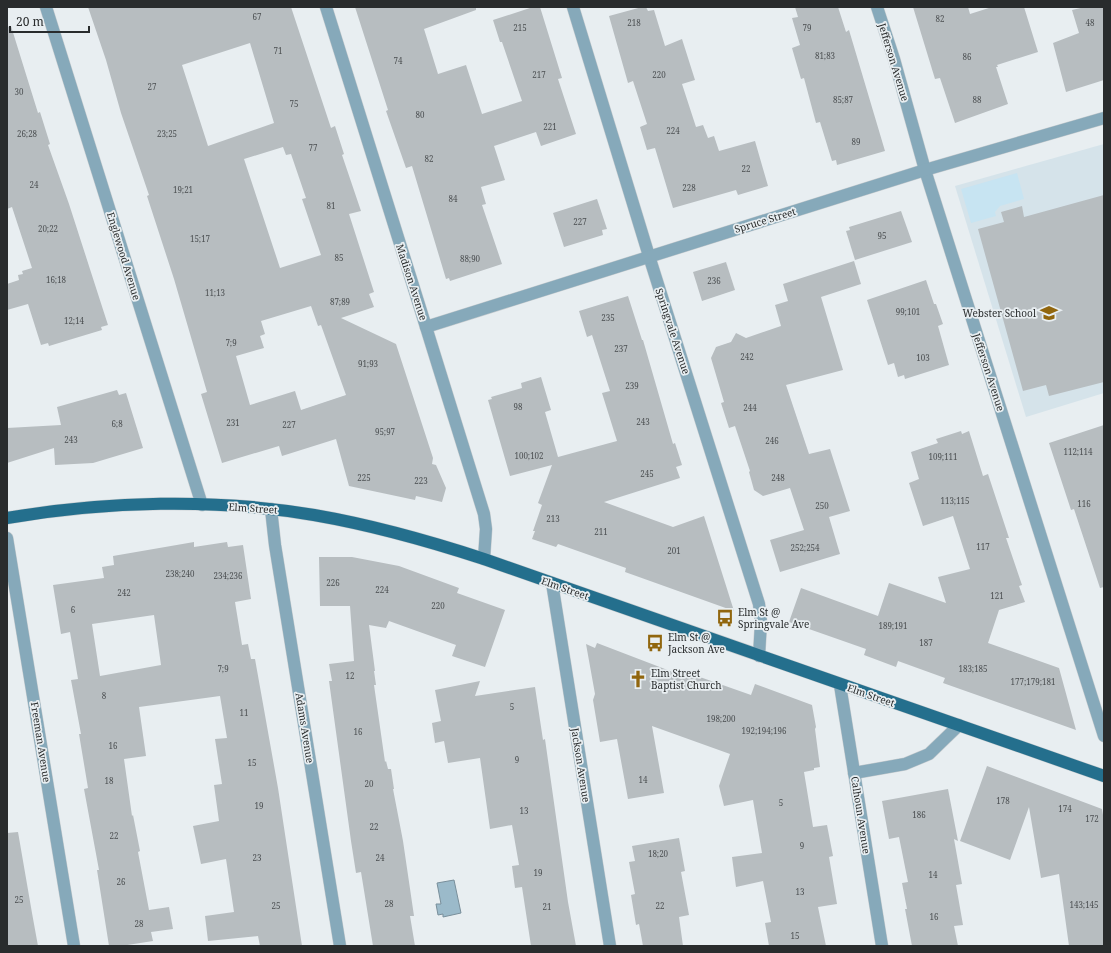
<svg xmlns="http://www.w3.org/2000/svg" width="1111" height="953" viewBox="0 0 1111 953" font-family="'Noto Serif',serif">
<rect width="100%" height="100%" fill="#e8eef1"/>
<path fill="#d5e3ea" d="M1104,144v249l-78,24 -71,-231z"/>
<path fill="#c7e4f2" d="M1017,173l7,26 -24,7 -5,6 1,4 -25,7 -10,-34z"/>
<path fill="#9bbaca" stroke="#798f9b" d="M454,880l7,33 -18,4v-3l-5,1 -2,-11h5l-4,-21z"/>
<g fill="#b7bdc0" fill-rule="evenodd">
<path d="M88,7h203l40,121 4,-2 9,28 -2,1 19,56 -12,3 25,78 -5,2 5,13 -33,11 55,26 37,114 -1,6 4,1 10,23 -4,14 -26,-6 -1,4 -66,-14 -13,-47 -54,17 -3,-10 -57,17 -21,-69 6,-2 -33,-113 -27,-83 2,-1 -28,-82 -15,-53zM250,43l24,80 -66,23 -26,-81zM283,147l3,8 5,-1 15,44 -4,1 19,56 -41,13 -36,-109zM311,306l7,20 3,-1 25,70 -45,15 -6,-19 -45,14 -14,-49 28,-8 -4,-12 5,-2 -4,-13z"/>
<path d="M355,7h121v3l-52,19 14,45 28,-9 16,49 40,-13 -20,-59h-2l-7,-22 40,-13h7l22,71 -4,1 18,55 -35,12 -5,-14 -42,14 11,34 -24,7 5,17 -4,1 20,59 -52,17 -1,-3 -3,1 -34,-113 -6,2 -20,-57 2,-1z"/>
<path d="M642,7h4l2,4 6,-1 11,36 17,-7 13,41 -13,4 14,43 7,-2 5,13 6,-2 5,15 36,-10 13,45 -30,9 -2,-5 -63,18 -18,-60 -8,2 -7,-23 7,-3 -14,-43 -5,2 -19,-67z"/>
<path d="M795,7h43l8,25 3,-2 36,121 -48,14 -1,-5 -4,1 -12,-39 -4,1 -12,-45 -3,1 -9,-31 8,-3 -8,-27 6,-1z"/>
<path d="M913,7h55l2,7 22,-7h32l14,45 -41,13 1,2h-2l12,37 -53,19 -15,-45 -5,1z"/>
<path d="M1085,7h19v73l-38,12 -13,-49 26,-10 -7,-23z"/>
<path d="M11,26l27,87 2,-1 10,32 -2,1 21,59 39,121 -7,2 1,3 -53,16 -1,-3 -7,2 -13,-41 -21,6v-26l12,-4 -1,-5 5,-1 -1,-3 10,-3 -20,-61 -5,2v-182z"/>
<path d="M1104,195v187l-55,14 -3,-11 -23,6 -45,-162 26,-7 -3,-10 21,-6 2,11z"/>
<path d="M597,199l10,30 -5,1 1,5 -39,12 -11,-34z"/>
<path d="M901,211l11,31 -57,18 -9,-29 4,-1 -1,-3z"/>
<path d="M854,261l7,23 -40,13 22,73 -57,15 23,69 21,-5 20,62 -21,6 11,37 -60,18 -10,-32 34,-10 -14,-42 -27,8 -9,-6 -5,-18 1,-1 -15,-45 -6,2 -8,-25 3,-1 -13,-44 5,-11 15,-5 5,-9 10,5 35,-12 -6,-21 13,-4 -5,-17z"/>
<path d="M726,262l9,28 -33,11 -9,-29z"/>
<path d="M926,280l8,24h2l7,20 -5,2 11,39 -44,14 -1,-4 -6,2 -4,-14 -6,2 -21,-65z"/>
<path d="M628,296l14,44h1l30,104 2,-1 7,22 -6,2 4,11 -76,24 69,25 31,-11 30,95 -109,-39 1,-4 -68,-24 -2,3 -24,-8 3,-8h-2l9,-26 -4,-2 14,-38 -42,11 -22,-76 4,-1 -1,-2 31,-9 -1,-5 20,-6 10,33 -6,2 13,45 59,-16 -15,-48 8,-2 -18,-56 -5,2 -8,-26z"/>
<path d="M117,390l2,5 7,-2 17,55 -50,15 -38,2 -1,-17 -47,15v-35l54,-3 -4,-18z"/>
<path d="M1104,425v162l-4,1 -26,-79 -3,1 -22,-67z"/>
<path d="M961,431l1,3 7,-3 14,45 5,-2 21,64h-3l16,47 -3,1 6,16 -26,8 -11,33 71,25 17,62 -133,-47 2,-5 -47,-17 -2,6 -32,-12 2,-6 -77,-27 12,-34 77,28 11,-33 57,20 -8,-26 32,-8 -17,-53 -30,10 -14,-43 10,-4 -8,-27 27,-9 -2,-4z"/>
<path d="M194,542v5l33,-5 1,5 15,-2 8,54 -16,3 7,43 6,-1 3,15h4l23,129 24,158h-42l-2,-10 -50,5 -3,-25 29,-4 -8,-53 -25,5 -8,-38 26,-5 -5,-36 8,-1 -7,-45 12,-1 -7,-42 -81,11 7,49 -22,3 8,57 1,-1 7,36 -2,1 11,58 20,-3 4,22 -22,3 2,9 -32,5h-12l-12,-76h2l-15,-81 4,-1 -9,-54h2l-10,-54 7,-1 -8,-47 -9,2 -8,-49 51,-7 -2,-11 12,-2 -1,-9zM154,615l7,50 -61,11 -8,-52z"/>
<path d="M319,557h33l47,9 60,22 -2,5 48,17 -20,57 -33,-11 4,-11 -67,-24 -3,7 -17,-3 6,46h-1l2,14h-2l11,77 1,-1 2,8h3l3,20h-1l10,52 11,75h-4l5,30h-42l-12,-74 -5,1 -5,-32 -22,-160h3l-3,-17 25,-3 -4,-55h-30z"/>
<path d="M597,643l81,31 2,-4 71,25 4,-11 57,21 4,22 -1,2 5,38 -6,1v2l-10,2 9,55 14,-2 6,31 -4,1 8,47 -19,3 8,39h-57l-4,-23 6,-1 -8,-41 -27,6 -4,-30 30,-4 -9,-53 -29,6 -5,-20 11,-32 -78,-28 12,67 -36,6 -11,-60 -17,3 -7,-42 2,-6 -9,-50 9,4z"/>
<path d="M480,681l-5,15 60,-9 8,53 2,-1 23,163 8,44h-45l-9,-59 -7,1 -3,-22 7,-1 -7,-40 -22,4 -10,-71 -32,5 -4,-22 -9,2 -3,-20 9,-2 -6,-31z"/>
<path d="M987,766l115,43 2,12v125h-35l-10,-72 -18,4 -12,-71 -19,53 -50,-19z"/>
<path d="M948,789l10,52 -4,-2 8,45 -6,1 7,40 -9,1 4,20h-46l-7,-37h2l-5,-26 6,-1 -9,-45 -10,2 -7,-38z"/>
<path d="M18,832l14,81 6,33h-31v-113z"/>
<path d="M679,838l6,33 -4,1 8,43 -10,2 4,29h-40l-4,-22 -3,1 -5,-30 4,-1 -6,-32 6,-1 -3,-15z"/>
</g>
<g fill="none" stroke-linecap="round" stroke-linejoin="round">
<g stroke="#c6cbce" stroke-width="13">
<g id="minor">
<path d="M46,7l156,498"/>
<path d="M326,7l100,320 58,187 2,15 -2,30"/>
<path d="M573,7l76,249 110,348 2,18 -2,34"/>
<path d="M877,7l17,52 31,111 179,566"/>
<path d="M426,327l499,-157 179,-52"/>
<path d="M271,509l4,36 65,401"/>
<path d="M7,538l67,408"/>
<path d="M552,583l58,363"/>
<path d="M840,685l42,261"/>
<path d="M854,773l51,-9 24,-10 30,-29"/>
</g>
</g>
<g stroke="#c6cbce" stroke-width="13">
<path id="major" d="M7,518c99,-17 208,-20 307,-3 58,10 115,26 170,44l620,217"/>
</g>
<use href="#minor" stroke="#86a9ba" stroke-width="12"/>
<use href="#major" stroke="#246f8d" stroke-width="12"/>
</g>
<defs>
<g id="school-bare" transform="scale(1.38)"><path d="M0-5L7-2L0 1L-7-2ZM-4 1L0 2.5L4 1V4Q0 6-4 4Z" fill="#91660e" stroke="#e8eef1" stroke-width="2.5" paint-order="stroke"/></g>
<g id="bus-bare" transform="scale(1.38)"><path d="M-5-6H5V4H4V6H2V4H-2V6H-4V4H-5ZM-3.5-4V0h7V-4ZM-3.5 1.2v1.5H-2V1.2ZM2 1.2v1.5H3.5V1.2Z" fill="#91660e" stroke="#e8eef1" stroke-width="2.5" paint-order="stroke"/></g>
<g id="church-bare" transform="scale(1.38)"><path d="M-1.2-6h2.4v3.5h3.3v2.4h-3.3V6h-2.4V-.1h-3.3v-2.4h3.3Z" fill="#91660e" stroke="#e8eef1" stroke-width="2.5" paint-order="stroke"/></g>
</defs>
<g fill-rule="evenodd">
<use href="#school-bare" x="1049" y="313"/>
<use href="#bus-bare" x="725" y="618"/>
<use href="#bus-bare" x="655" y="643"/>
<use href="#church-bare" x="638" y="679"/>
</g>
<g text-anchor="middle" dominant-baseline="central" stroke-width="3.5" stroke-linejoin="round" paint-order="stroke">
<g font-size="8" fill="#4c5052">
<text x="257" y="16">67</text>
<text x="940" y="18">82</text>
<text x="634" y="22">218</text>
<text x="1090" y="22">48</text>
<text x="520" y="27">215</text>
<text x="807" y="27">79</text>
<text x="278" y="50">71</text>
<text x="825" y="55">81;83</text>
<text x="967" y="56">86</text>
<text x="398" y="60">74</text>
<text x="539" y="74">217</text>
<text x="659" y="74">220</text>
<text x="152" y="86">27</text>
<text x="19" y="91">30</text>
<text x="843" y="99">85;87</text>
<text x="977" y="99">88</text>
<text x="294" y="103">75</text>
<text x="420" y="114">80</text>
<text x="550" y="126">221</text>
<text x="673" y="130">224</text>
<text x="27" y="133">26;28</text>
<text x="167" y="133">23;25</text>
<text x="856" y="141">89</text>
<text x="313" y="147">77</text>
<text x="429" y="158">82</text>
<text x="746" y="168">22</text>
<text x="34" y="184">24</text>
<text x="689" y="187">228</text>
<text x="183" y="189">19;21</text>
<text x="453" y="198">84</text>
<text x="331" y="205">81</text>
<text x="580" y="221">227</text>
<text x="48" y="228">20;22</text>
<text x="882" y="235">95</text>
<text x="200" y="238">15;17</text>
<text x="339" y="257">85</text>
<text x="470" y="258">88;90</text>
<text x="56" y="279">16;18</text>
<text x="714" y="280">236</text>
<text x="215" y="292">11;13</text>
<text x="340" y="301">87;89</text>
<text x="908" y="311">99;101</text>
<text x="608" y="317">235</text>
<text x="74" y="320">12;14</text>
<text x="231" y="342">7;9</text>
<text x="621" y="348">237</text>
<text x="747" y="356">242</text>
<text x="923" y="357">103</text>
<text x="368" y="363">91;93</text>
<text x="632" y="385">239</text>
<text x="518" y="406">98</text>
<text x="750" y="407">244</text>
<text x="643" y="421">243</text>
<text x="233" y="422">231</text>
<text x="117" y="423">6;8</text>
<text x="289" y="424">227</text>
<text x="385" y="431">95;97</text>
<text x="71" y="439">243</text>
<text x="772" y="440">246</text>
<text x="1078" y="451">112;114</text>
<text x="529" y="455">100;102</text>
<text x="943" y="456">109;111</text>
<text x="647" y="473">245</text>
<text x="364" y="477">225</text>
<text x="778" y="477">248</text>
<text x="421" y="480">223</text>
<text x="955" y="500">113;115</text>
<text x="1084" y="503">116</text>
<text x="822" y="505">250</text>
<text x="553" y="518">213</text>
<text x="601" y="531">211</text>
<text x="983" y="546">117</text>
<text x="805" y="547">252;254</text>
<text x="674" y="550">201</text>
<text x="180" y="573">238;240</text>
<text x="228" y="575">234;236</text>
<text x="333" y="582">226</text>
<text x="382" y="589">224</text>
<text x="124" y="592">242</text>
<text x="997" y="595">121</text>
<text x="438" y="605">220</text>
<text x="73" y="609">6</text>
<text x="893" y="625">189;191</text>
<text x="926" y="642">187</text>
<text x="223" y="668">7;9</text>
<text x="973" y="668">183;185</text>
<text x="350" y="675">12</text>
<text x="1033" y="681">177;179;181</text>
<text x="104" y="695">8</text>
<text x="512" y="706">5</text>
<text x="244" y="712">11</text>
<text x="721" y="718">198;200</text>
<text x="764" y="730">192;194;196</text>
<text x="358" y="731">16</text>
<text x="113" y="745">16</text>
<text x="517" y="759">9</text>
<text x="252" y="762">15</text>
<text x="643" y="779">14</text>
<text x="109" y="780">18</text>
<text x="369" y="783">20</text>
<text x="1003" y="800">178</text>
<text x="781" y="802">5</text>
<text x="259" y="805">19</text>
<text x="1065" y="808">174</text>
<text x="524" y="810">13</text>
<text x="919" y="814">186</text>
<text x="1092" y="818">172</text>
<text x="374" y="826">22</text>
<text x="114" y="835">22</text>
<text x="802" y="845">9</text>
<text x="658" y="853">18;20</text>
<text x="257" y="857">23</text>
<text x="380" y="857">24</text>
<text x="538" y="872">19</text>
<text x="933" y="874">14</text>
<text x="121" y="881">26</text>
<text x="800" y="891">13</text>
<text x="19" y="899">25</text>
<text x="389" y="903">28</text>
<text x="1084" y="904">143;145</text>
<text x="276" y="905">25</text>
<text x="660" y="905">22</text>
<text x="547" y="906">21</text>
<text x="934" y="916">16</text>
<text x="139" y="923">28</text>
<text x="795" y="935">15</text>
</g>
<g font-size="10" fill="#292c2d" stroke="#e8eef1">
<text transform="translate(894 62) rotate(73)">Jefferson Avenue</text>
<text transform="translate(765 220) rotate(-17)">Spruce Street</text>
<text transform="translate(124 256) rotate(73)">Englewood Avenue</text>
<text transform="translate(412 282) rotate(72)">Madison Avenue</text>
<text transform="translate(673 331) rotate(72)">Springvale Avenue</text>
<text transform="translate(989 372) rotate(72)">Jefferson Avenue</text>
<text transform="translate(253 508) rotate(4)">Elm Street</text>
<text transform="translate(565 588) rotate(19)">Elm Street</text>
<text transform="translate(871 695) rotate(19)">Elm Street</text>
<text transform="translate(305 728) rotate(81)">Adams Avenue</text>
<text transform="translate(41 742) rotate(81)">Freeman Avenue</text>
<text transform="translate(581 765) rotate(81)">Jackson Avenue</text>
<text transform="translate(861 815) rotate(81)">Calhoun Avenue</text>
</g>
<g font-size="10" fill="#292c2d" stroke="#e8eef1" text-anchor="start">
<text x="1036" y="313" text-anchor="end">Webster School</text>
<text x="738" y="612">Elm St @<tspan x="738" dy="12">Springvale Ave</tspan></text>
<text x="668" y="637">Elm St @<tspan x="668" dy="12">Jackson Ave</tspan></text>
<text x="651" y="673">Elm Street<tspan x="651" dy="12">Baptist Church</tspan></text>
</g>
</g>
<rect width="1111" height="953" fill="none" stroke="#292c2d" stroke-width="16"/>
<path d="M10 26v6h79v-6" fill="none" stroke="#292c2d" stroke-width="2"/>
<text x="16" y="26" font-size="12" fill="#292c2d" stroke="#e8eef1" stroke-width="3" paint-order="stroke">20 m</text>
</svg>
